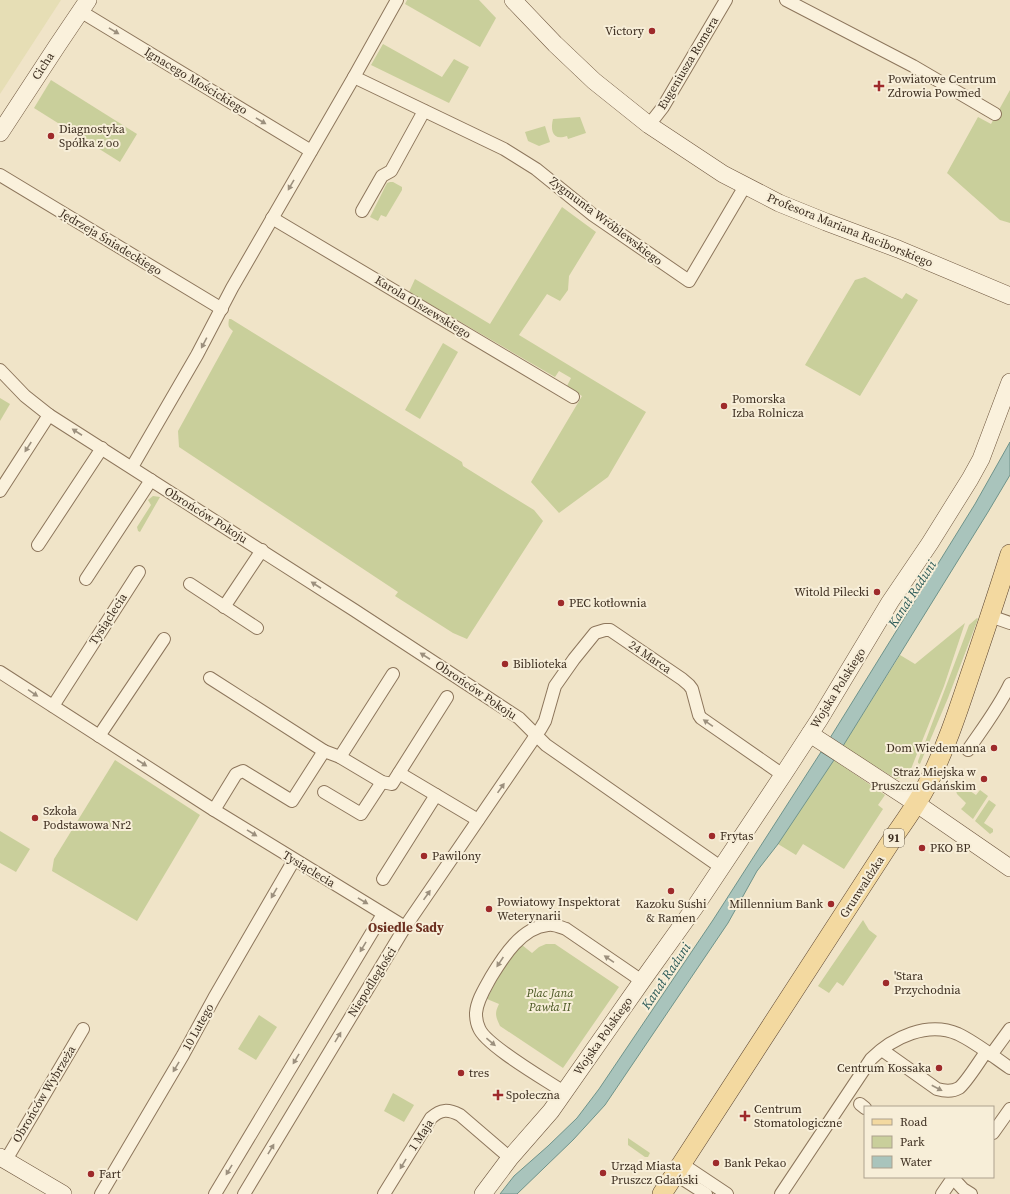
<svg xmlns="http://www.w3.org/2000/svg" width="1010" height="1194" viewBox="0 0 1010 1194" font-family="'Source Serif 4',serif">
<rect width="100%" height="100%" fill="#f0e4c8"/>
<path fill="#e6deb5" d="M0,0h61l-61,94z"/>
<g fill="#c9cf9b">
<path d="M407,0h72l17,18 -16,29 -75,-43z"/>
<path d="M383,44l59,33 12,-18 15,8 -20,36 -78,-38z"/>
<path d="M51,80l86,54 -17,28 -86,-54z"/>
<path d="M1010,90v133l-10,-3 -53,-47 31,-56 13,7z"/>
<path d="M580,117l6,16 -18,6 -1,-3c-14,5 -17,-5 -14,-17z"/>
<path d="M545,126l5,16 -11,4 -11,-5 -3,-9z"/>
<path d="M390,182h3l9,5v3l-16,27 -5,-2 -3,6 -8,-4 17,-34z"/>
<path d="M562,207l34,25 -27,44 -1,14 -8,11 -13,-7 -28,41 127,77 -38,65 -49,36 -28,-31 51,-86 -15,-10 4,-8 -12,-7 -4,6 -146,-85 6,-13 75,45z"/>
<path d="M865,277l37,22 4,-6 12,7 -58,96 -55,-31 50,-85z"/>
<path d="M229,319h2l231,143 1,4 71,44 9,11 -76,118 -14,-6 -58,-37 3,-4 -219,-145 -1,-16 55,-100c-5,-4 -5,-5 -4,-12z"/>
<path d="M443,343l15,9 -38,67 -15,-9z"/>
<path d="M0,398l10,6 -10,17z"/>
<path d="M153,496l7,1 -20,35 -2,-1 -1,-4 14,-22 -3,-5z"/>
<path d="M977,618l1,1 -30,79 -28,66 -2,-1v-2l51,-136z"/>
<path d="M965,623l-21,63 -35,88 -3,2 -10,3 -53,-33 57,-91 15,9z"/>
<path d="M115,760l85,55 -63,106 -85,-50 2,-12z"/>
<path d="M834,760l51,35 -7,10 5,4 -39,60 -41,-25 -7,11 -18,-11z"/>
<path d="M957,782l19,13 4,-5 8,6 -15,23 -12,-10 3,-3 2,-3 -9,-9 -3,-9z"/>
<path d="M989,800l7,5 -12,18 9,6v3l-3,2 -15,-13z"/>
<path d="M0,831l30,18 -14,23 -16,-9z"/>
<path d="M863,920l6,10 8,6 -34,50 -6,-4 -8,11 -11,-7z"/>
<path d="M546,944h9l64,43 -56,81 -63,-42c-4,-9 -6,-12 -1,-22l-12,-5 16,-31 19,-23 10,8 7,-6z"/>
<path d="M259,1015l18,12 -21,33 -18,-11z"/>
<path d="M393,1093l21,12 -10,17 -20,-11z"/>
<path d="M628,1138l22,15 -2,4h-3l-17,-12z"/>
</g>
<g fill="#a9c4bc" stroke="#6f938a">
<path d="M1010,442v33l-22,37 -145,234 -13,-8 145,-234z"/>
<path d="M821,752l13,8 -56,84 -21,27 -29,52 -123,182 -32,35 -56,54h-17l14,-18 34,-30 29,-28 22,-29 114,-169z"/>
</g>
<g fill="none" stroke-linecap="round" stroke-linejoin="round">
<g stroke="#8d765c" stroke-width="14">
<g id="street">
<path d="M786,0l127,66 82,48"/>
<path d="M80,11l231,140"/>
<path d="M354,77l150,72 32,20 57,46 96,66 56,-95"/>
<path d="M649,125l14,-18 63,-107"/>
<path d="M0,175l222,134"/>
<path d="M362,211l20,-35 9,-5 33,-60"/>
<path d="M272,218l301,179"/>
<path d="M0,370l25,26 24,19 305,195 165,108 27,27 176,123"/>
<path d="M132,467l65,-112 35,-67 122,-211 43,-77"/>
<path d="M0,491l49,-76"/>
<path d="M38,545l64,-97"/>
<path d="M86,579l65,-99"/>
<path d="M190,584l67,44"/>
<path d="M224,607l38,-57"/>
<path d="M990,616l20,7"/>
<path d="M0,672l214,138 191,117"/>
<path d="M210,678l114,73 16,6 42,25 10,2 55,-87"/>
<path d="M53,706l86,-134"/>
<path d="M99,736l65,-97"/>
<path d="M968,750c15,-22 31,-43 42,-66"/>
<path d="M340,757l53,-83"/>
<path d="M399,773l79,47"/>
<path d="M324,792l37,22 21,-32"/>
<path d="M214,810l22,-36 7,-3 49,30 32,-50"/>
<path d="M383,879l53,-84"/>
<path d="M882,1050l55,39c7,2 15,3 22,-1 7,-5 21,-28 27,-36"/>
<path d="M991,1055l19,-26"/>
<path d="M564,1092c-18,-12 -79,-47 -85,-64 -2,-4 -3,-10 -3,-15 1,-13 9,-25 15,-36 12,-20 31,-50 57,-52 6,-1 12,2 18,4l76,52"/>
<path d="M860,1104l5,4"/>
<path d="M993,1133l17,-24"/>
<path d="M6,1160l77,-131"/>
<path d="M682,1164l45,30"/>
<path d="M675,1174l31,20"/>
<path d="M952,1177l11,12 8,5"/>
<path d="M101,1194l82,-139 31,-57 80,-138"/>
<path d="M215,1194l168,-280"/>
<path d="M244,1194l161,-267 136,-199 4,-7 10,-35 19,-27 21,-26 10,-3h5l3,2 69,47 7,6 3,4 7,26 2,3 82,57"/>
<path d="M384,1194l47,-76c10,-9 17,-9 29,-3l50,43"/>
<path d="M781,1194l90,-135c22,-22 57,-38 87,-25 17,8 36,23 52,34"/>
<path d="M942,1194l11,-16"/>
</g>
</g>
<g stroke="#6f573f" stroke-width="18">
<g id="secondary">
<path d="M513,0l42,44 39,37 55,44 74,49 56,29 47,19 72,27 112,47"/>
<path d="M0,133l57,-87 31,-46"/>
<path d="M810,734l107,70 93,64"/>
<path d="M0,1157l63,37"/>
<path d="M483,1194l27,-36 41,-47 91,-130 53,-74 88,-132 36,-55 71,-118 40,-59 40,-64 11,-20 29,-77"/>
</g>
</g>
<g stroke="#5b4430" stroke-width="20">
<path id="primary" d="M662,1194l233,-359c12,-17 24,-34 33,-52 17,-33 29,-69 41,-105 14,-41 28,-83 41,-124"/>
</g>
<use href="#street" stroke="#faf1dc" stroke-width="12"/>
<use href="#secondary" stroke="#faf1dc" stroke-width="17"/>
<use href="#primary" stroke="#f3d9a0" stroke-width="19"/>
</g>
<defs><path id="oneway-solid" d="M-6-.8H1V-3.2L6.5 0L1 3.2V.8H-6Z"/></defs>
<g fill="#9c907e">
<use href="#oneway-solid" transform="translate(114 31) rotate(31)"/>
<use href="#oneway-solid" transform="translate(261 121) rotate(31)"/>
<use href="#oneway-solid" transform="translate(291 185) rotate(120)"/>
<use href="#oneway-solid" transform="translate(204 343) rotate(118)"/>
<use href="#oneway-solid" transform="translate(77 432) rotate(-147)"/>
<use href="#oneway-solid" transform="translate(28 447) rotate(123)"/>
<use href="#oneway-solid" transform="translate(316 585) rotate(-147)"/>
<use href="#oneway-solid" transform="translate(425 656) rotate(-147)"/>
<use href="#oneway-solid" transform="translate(33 693) rotate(34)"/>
<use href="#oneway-solid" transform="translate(708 723) rotate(-145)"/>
<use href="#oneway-solid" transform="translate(142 763) rotate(33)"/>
<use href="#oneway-solid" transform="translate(501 788) rotate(-55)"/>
<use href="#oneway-solid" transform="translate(252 833) rotate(32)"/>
<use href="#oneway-solid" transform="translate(274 893) rotate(120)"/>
<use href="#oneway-solid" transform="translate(427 895) rotate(-55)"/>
<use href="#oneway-solid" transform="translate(363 901) rotate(31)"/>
<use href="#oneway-solid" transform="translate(363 947) rotate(121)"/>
<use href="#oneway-solid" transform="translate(609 959) rotate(-146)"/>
<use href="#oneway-solid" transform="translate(500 962) rotate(124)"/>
<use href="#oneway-solid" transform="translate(338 1037) rotate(-59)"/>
<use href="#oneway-solid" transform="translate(491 1042) rotate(40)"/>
<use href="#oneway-solid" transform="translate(296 1059) rotate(121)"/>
<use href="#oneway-solid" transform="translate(176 1067) rotate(121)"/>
<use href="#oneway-solid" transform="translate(937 1088) rotate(28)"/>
<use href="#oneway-solid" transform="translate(271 1149) rotate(-59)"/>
<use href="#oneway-solid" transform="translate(403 1164) rotate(121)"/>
<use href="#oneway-solid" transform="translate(229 1170) rotate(121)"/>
</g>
<g fill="#9e2a2b" stroke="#f7eed8" stroke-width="1.5">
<circle cx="652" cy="31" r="4"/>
<path d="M877 80h4v4h4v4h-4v4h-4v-4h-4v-4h4z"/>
<circle cx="51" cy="136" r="4"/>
<circle cx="724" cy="406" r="4"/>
<circle cx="877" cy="592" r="4"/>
<circle cx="561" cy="603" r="4"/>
<circle cx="505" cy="664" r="4"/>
<circle cx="994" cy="748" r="4"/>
<circle cx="984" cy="779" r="4"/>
<circle cx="35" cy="818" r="4"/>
<circle cx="712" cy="836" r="4"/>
<circle cx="922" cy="848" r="4"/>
<circle cx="424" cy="856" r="4"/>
<circle cx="671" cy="891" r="4"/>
<circle cx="831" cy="904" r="4"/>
<circle cx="489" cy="909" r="4"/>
<circle cx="886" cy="983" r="4"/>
<circle cx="939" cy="1068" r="4"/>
<circle cx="461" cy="1073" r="4"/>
<path d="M496 1089h4v4h4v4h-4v4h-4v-4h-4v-4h4z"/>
<path d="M743 1110h4v4h4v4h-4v4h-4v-4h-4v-4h4z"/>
<circle cx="716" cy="1163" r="4"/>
<circle cx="603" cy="1173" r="4"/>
<circle cx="91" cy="1174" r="4"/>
</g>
<g text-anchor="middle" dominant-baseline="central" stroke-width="4" stroke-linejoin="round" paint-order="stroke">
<rect fill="#f7eed8" stroke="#756857" stroke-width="1" x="884" y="829" width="20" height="18" rx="3"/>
<g font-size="11" font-weight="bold" fill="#3d2e20">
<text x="894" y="838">91</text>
</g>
<g font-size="12" fill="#3d2e20" stroke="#f7eed8" text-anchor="start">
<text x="644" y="31" text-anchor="end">Victory</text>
<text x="888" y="79">Powiatowe Centrum<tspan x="888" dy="14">Zdrowia Powmed</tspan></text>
<text x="59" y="129">Diagnostyka<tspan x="59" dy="14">Spółka z oo</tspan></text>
<text x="732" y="399">Pomorska<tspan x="732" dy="14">Izba Rolnicza</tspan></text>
<text x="869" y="592" text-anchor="end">Witold Pilecki</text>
<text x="569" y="603">PEC kotłownia</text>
<text x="513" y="664">Biblioteka</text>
<text x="986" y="748" text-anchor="end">Dom Wiedemanna</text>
<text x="976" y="772" text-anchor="end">Straż Miejska w<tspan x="976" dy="14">Pruszczu Gdańskim</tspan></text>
<text x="43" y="811">Szkoła<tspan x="43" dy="14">Podstawowa Nr2</tspan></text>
<text x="720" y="836">Frytas</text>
<text x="930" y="848">PKO BP</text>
<text x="432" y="856">Pawilony</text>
<text x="497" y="902">Powiatowy Inspektorat<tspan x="497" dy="14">Weterynarii</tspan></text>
<text x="671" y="904" text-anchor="middle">Kazoku Sushi<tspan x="671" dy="14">&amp; Ramen</tspan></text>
<text x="823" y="904" text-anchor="end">Millennium Bank</text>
<text x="894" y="976">'Stara<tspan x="894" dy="14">Przychodnia</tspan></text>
<text x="931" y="1068" text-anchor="end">Centrum Kossaka</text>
<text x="469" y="1073">tres</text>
<text x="506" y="1095">Społeczna</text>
<text x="754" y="1109">Centrum<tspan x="754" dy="14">Stomatologiczne</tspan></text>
<text x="724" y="1163">Bank Pekao</text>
<text x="611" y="1166">Urząd Miasta<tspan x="611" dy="14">Pruszcz Gdański</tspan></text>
<text x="99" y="1174">Fart</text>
</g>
<g font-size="12" fill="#3d2e20" stroke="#f7eed8">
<text transform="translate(688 63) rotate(-59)">Eugeniusza Romera</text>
<text transform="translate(43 66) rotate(-57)">Cicha</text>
<text transform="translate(196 81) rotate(31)">Ignacego Mościckiego</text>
<text transform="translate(606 221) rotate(37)">Zygmunta Wróblewskiego</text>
<text transform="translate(850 230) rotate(22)">Profesora Mariana Raciborskiego</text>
<text transform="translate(111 242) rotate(31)">Jędrzeja Śniadeckiego</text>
<text transform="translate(423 307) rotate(31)">Karola Olszewskiego</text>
<text transform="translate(206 515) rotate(32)">Obrońców Pokoju</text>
<text transform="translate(108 619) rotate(-57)">Tysiąclecia</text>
<text transform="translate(650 657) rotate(34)">24 Marca</text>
<text transform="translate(838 688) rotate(-58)">Wojska Polskiego</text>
<text transform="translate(476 690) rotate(34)">Obrońców Pokoju</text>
<text transform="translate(309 869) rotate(31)">Tysiąclecia</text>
<text transform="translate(862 887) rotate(-57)">Grunwaldzka</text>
<text transform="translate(372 982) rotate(-58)">Niepodległości</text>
<text transform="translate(198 1027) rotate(-61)">10 Lutego</text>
<text transform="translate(603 1036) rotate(-55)">Wojska Polskiego</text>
<text transform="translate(44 1094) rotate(-59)">Obrońców Wybrzeża</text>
<text transform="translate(421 1135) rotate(-57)">1 Maja</text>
</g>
<g font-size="12" font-style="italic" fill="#4d5a26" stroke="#f7eed8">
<text x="550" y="993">Plac Jana<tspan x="550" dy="14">Pawła II</tspan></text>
</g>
<g font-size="13" font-style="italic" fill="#2f5d5a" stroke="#f7eed8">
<text transform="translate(912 594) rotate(-57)">Kanał Raduni</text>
<text transform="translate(666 976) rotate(-56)">Kanał Raduni</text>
</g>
<g font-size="13" font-weight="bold" fill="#6b2e1e" stroke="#f7eed8">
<text x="406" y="927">Osiedle Sady</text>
</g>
</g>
<rect x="864" y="1106" width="130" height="72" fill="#f7eed8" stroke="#ada18e"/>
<rect x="872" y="1119" width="20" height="6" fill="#f3d9a0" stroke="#ada18e"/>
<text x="900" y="1126" font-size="12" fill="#3d2e20">Road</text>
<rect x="872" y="1136" width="20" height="12" fill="#c9cf9b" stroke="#ada18e"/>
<text x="900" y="1146" font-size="12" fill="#3d2e20">Park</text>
<rect x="872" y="1156" width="20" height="12" fill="#a9c4bc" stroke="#ada18e"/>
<text x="900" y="1166" font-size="12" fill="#3d2e20">Water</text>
</svg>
